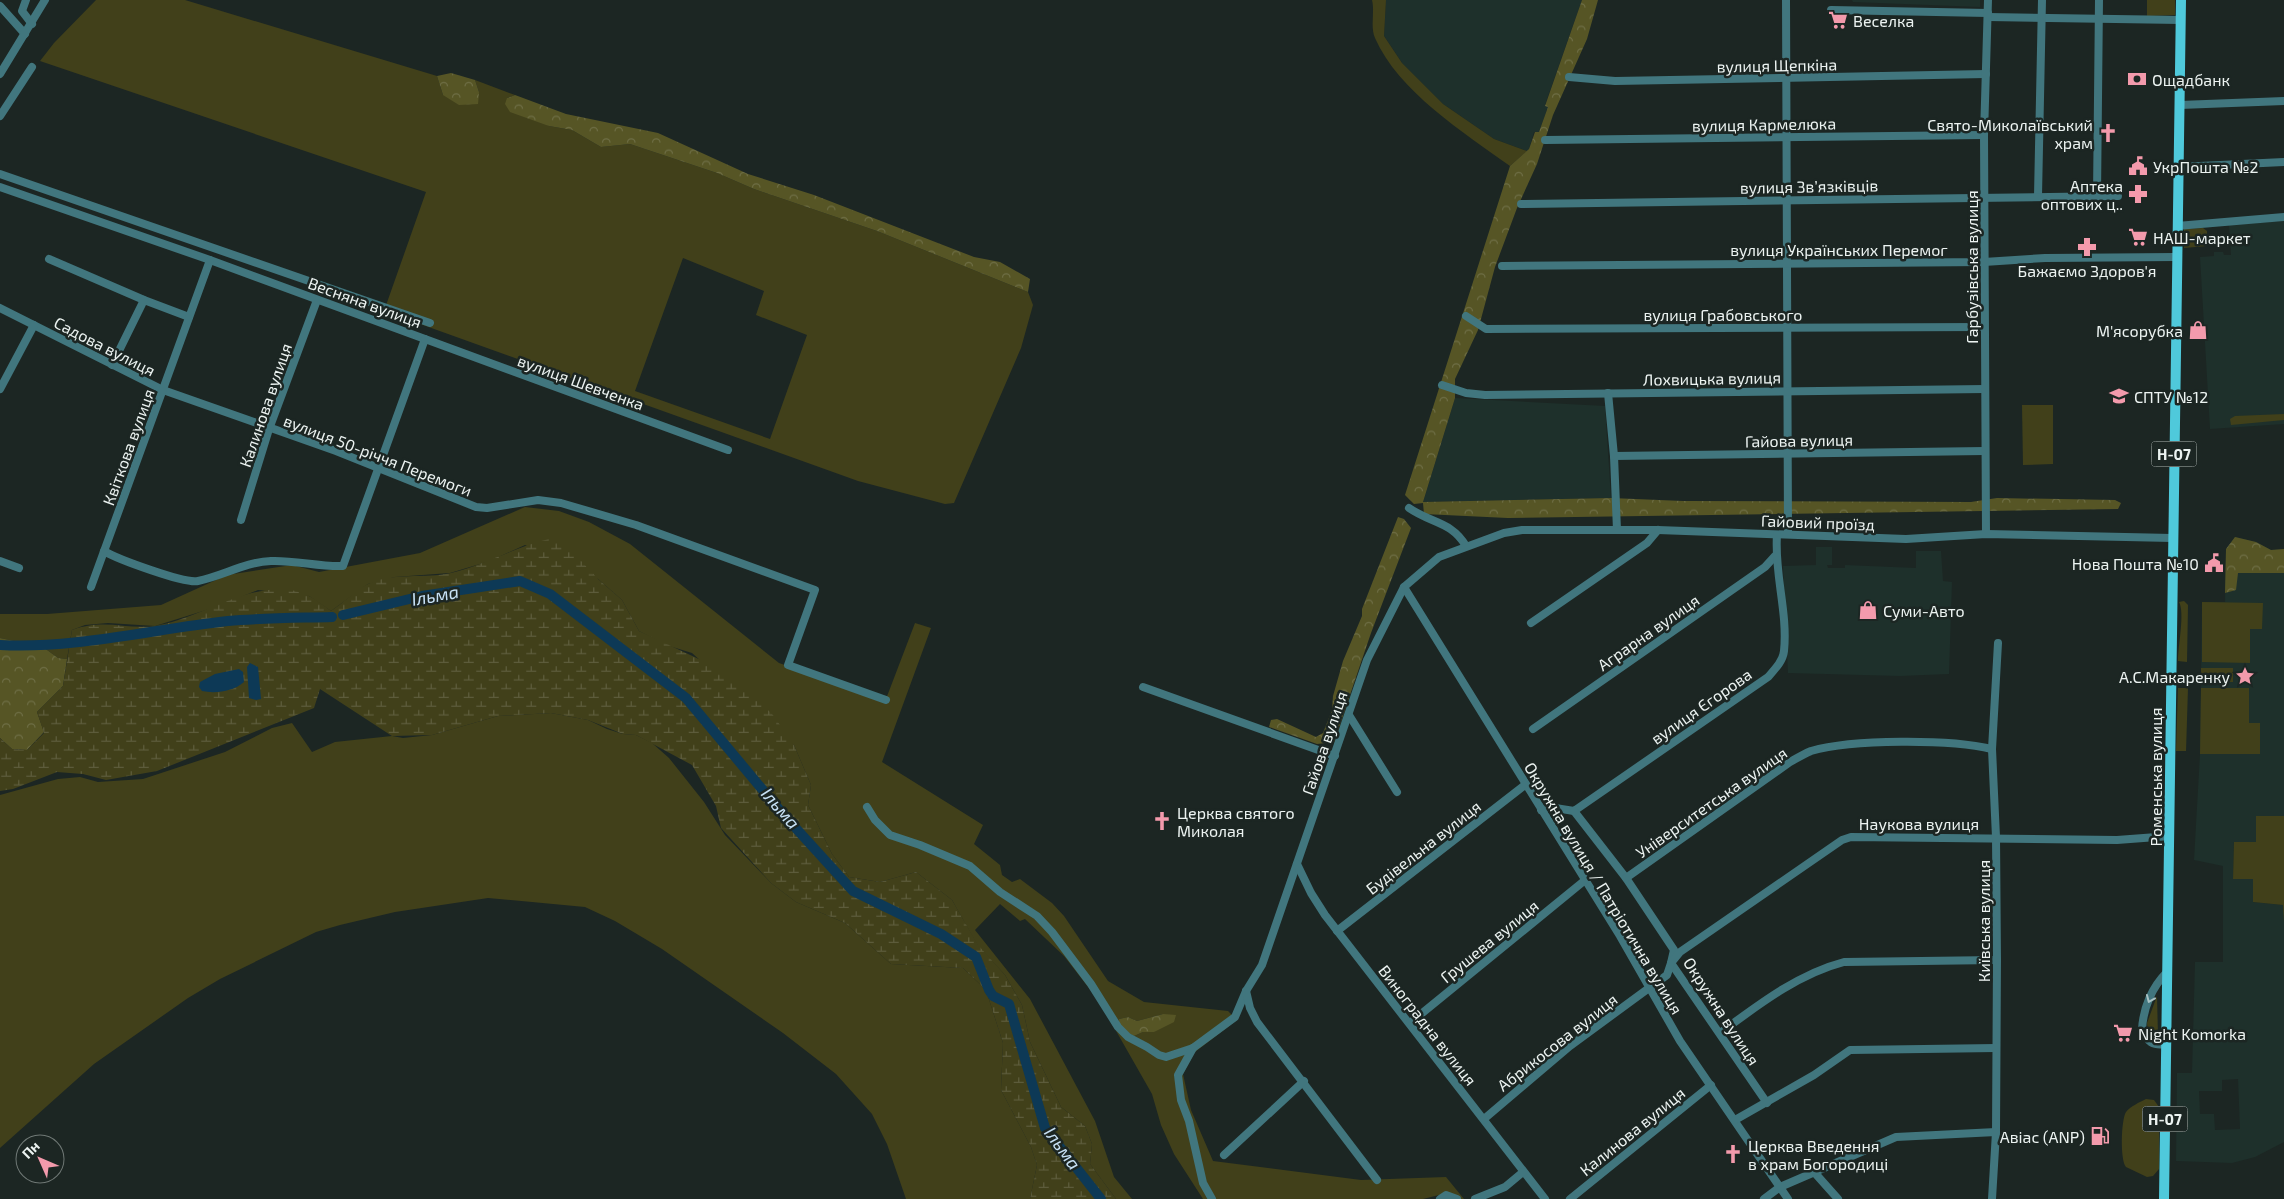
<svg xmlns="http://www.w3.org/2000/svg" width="2284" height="1199" viewBox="0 0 2284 1199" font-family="'Exo 2',sans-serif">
<defs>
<pattern id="forest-crowns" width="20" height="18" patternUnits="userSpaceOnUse" patternTransform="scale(1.25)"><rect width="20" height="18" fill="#565525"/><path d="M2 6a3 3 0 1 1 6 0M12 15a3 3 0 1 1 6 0" fill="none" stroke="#6e6e45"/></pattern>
<pattern id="wetland-marsh" width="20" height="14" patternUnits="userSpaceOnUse" patternTransform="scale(1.25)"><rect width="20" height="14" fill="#41401a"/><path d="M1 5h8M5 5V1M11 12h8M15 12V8" fill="none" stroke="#5d5c3c"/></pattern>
</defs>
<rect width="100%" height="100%" fill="#1c2623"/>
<g fill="#1e302b" fill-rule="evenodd">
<path d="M1386,0h196l-37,105 3,2 -9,25h-5l-5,17 -2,2 -33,-12 -51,-35 -41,-41 -18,-27z"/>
<path d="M1852,0h128v7l-127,-5z"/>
<path d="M2284,221v203l-74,5 -10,-172 14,-1v-4h9l1,3h7l-2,-30z"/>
<path d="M1455,398l150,8 6,92 -188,4z"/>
<path d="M2235,537l21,5 15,8 13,-1v267h-6l-22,26h-22l-1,36 20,1v23l31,3v237l-29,15 -23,6 -56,-2 1,-88h15l3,-111h28v-96l-29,-6 6,-106 2,-152h23l1,-53zM2238,1079l2,50 -25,1 -1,-16h-14l-1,-23h23v-11z"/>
<path d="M1816,547h16v18h-5l1,3h17v-3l71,3v-17h25l2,30 9,1 -3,92 -49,2 -112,-3 -5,-107 33,-1z"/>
</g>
<g fill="#41401a" fill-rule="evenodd">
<path d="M96,0h89l252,76 6,19 36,-3 -4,-12 40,15 -8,3 42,28 23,4 29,17 29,-3 87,29 37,16 123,42 151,61 5,13 -12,43 -67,155 -9,1 -87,-23 -474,-170 42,-119 -386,-131 14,-18zM683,258l81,33 -8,24 51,20 -37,104 -135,-48z"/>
<path d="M1372,0h14l-2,36 18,27 41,41 51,35 33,12 -17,15c-46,-33 -112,-75 -135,-128 -5,-11 0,-26 -3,-38z"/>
<path d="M2147,0h28v15l-28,1z"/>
<path d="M2203,228l4,3v15l-23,2v-19z"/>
<path d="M2022,405h31v59l-30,1z"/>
<path d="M2284,414v6l-53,5 -1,-6 5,-3z"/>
<path d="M525,507l34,4 30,11 41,22 149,119 107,36 29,-76 16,5 -49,134 101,63 -9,19 26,21 2,10 10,7 8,-3 32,24 12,13 44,65 36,21 84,9 9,9 -42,32 -12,22 8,36 22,51 148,19 85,-3 18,22h-24l-1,-4 -16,4h-220l-29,-45 -13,-29 -9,-31 -53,-93 -35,-45 -39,-37 -5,2 -20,-17 -25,26 55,69 65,122 19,56 18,22h-16l-26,-35 2,-20 -7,-18 -24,-19 -31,-65 -8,-37 -17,-30 -27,-29 -26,-46 -36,-28 -36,10 -31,-5 -17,-23 -24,-49 3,-20 -17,-40 -102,-92 -26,-8 -27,-14 -17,-31 -24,-21 -73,-34 -35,16 -40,12 -55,4 -27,7 -37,27 -22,-15 -51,-6 -39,16 -64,20 -47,-3 -23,2 -13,5 -5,29 -9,-1 -15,-11 -43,-9v-24h47l114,-9 66,-30 65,-10 27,7 101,-19zM1163,1014l-9,18h-11l-9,4 -15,-8v-9l9,-2 9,4z"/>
<path d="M2184,601l4,4 -1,57 -9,-1c0,-16 7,-48 1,-59z"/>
<path d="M2202,602l61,1 -1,26h-12v34l-48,-1z"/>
<rect x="2201" y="668" width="32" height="14"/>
<path d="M2178,688h10l-2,63h-10z"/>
<path d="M2201,688h48v35h11v31h-60z"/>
<path d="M551,713l37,7 19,9 16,5 13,1 16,8 17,15 35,44 21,33 46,48 25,19 49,21 46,41 72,4 23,22 17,53 -2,47 30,57 6,18 -7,34h-124l-19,-55 -15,-30 -36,-40 -53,-41 -121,-84 -47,-28 -30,-14 -97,-9 -93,14 -55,13 -24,7 -96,47 -32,19 -94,66 -94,84v-353l58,-16 22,-2 18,5 45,-3 82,-27 47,-24 20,-5 20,29 23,-10 57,-6 11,2 29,-3 66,-19z"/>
<path d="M2256,816h28v106l-1,-17 -30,-3v-23h-20l1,-37h22z"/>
<path d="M2157,996l1,40 -3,1 -7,-4 -1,-10z"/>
<path d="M2146,1099l8,1 5,7v62l-6,7 -6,1 -21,-10c-6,-7 -5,-47 0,-55 5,-6 14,-10 20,-13z"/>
</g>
<g fill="url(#forest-crowns)">
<path d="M1582,0h16l-11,39 -34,76 -16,49 -20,44 -22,59 -17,63 -23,49v19l-32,104 188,-4 72,3 288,1 26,-4 118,2 6,3 -3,6 -610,9 -84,-4 -1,-11 -9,1 -9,-9 105,-329 19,-17 6,-17h4l9,-25 -3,-1z"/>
<path d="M451,73l24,7 4,12 -1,12 -19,1 -16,-10 -6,-19z"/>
<path d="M515,95l51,19 92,19 90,41 66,21 160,62 26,5 30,17 -2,13 -151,-61 -123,-42 -37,-16 -87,-29 -29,3 -29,-17 -23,-4 -39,-14 -5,-8 2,-6z"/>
<path d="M1398,517l6,2 7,9 -40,105 -37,109 -17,2 -48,-17 2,-7 6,-1 39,18 7,-4 9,-23 1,-14 10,-35 19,-45v-7z"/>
<path d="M2235,537l21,5 15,8 13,-1v24h-46l-2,17 -11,3 1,-44z"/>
<path d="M0,638l43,9 15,11 9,1 -4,27 -26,26 7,20 -17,18 -15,-1 -12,-11z"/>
<path d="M1163,1014l13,1 -2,7 -20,10h-11l-9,4 -15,-8v-9l9,-2 9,4z"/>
</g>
<path fill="url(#wetland-marsh)" d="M549,539l22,11 27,29 24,21 17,31 81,38 21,14 32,32 21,30 17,40 -3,20 24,49 17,23 31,5 36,-10 36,28 26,45 27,30 17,30 8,37 31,65 24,19 7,18 -2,20 26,35h-86l7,-34 -6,-18 -30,-57 2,-47 -17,-53 -23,-22 -72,-4 -46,-41 -49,-21 -25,-19 -50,-55 -5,-22 -24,-41 -56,-30 -13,-1 -35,-14 -37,-7 -53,3 -66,19 -40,1 -72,-47 -6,19 -157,63 -51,9 -23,-6 -26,-2 -44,17 -13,2v-53l12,11 15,1 17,-17 -7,-21 26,-26 9,-56c32,-12 54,0 83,-4 48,-7 106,-54 154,-30 8,4 15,10 22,15 12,-8 24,-20 37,-27 26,-12 56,-5 83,-11 34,-8 64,-26 98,-34z"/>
<g fill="#0d3956">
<path d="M250,663l8,4 3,32 -5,1 -7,-2 -2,-31z"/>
<path d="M239,669l4,3 1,10c-10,9 -28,12 -42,9l-3,-4 1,-5 15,-8z"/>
</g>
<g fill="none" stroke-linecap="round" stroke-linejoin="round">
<g stroke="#0d3956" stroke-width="10">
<path d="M343,615l79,-19 98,-15 30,13 136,104 96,115 71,78 88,43 35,23 13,33 4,6 16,8 36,124 56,71"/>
<path d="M0,645c76,4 153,-16 228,-24 34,-3 69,-3 104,-4"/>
</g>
<g stroke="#41767e" stroke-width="8">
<path d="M26,0l-4,11 10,13"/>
<path d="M1786,0l2,534"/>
<path d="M0,6l25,28"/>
<path d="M1831,10l157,3"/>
<path d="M1988,17l193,3"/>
<path d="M0,74l45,-74"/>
<path d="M1569,77l46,4 371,-7"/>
<path d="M2180,105l104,-4"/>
<path d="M0,116l32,-49"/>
<path d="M1545,140l439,-5"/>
<path d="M2178,167l106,-5"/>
<path d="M0,174l430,149"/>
<path d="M0,187l210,73 215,79 -82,227c-24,1 -48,-6 -72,-5 -26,1 -48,15 -73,20 -13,3 -81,-22 -94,-30"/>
<path d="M2038,196l4,-196"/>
<path d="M2097,196l2,-196"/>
<path d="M1521,204l597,-8"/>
<path d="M2177,226l107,-9"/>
<path d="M49,259l95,41 45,17"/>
<path d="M1502,266l482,-4 61,-4 131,-1"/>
<path d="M0,308l163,82 173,61 140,56 11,1 51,-8 23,3 75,22 179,65 -27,75 98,35"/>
<path d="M1466,316l20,13 498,-2"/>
<path d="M425,339l303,111"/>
<path d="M112,365l32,-65"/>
<path d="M1442,385l24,8 19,2 500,-6"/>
<path d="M0,389l34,-64"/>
<path d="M1608,393l6,63 3,74"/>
<path d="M1614,456l371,-5"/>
<path d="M1409,508c23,16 42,13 57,38"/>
<path d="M241,520l28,-91 48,-129"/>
<path d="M1986,534l-2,-399 4,-135"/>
<path d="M0,561l19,7"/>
<path d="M91,587l119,-327"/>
<path d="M1404,587l216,349 60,105 108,158"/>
<path d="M1531,623l116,-80 11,-13"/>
<path d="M1143,687l192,69"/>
<path d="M1349,715l48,77"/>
<path d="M1533,729l232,-162 10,-11"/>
<path d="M867,807l8,13 15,15 30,10 50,21 30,26 37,24 15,16 39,52 27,43 10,10 19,10 12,8 7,2 27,-9 42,-31 11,-26 16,-26 105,-305 37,-73 35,-30 65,-24 18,-3h136l248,9 80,-5 186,4"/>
<path d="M1541,810l8,-3 25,4 194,-134c7,-8 15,-16 16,-26 4,-39 -10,-78 -7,-116"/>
<path d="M1574,811l52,67 48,72 -3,13 96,140"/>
<path d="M1297,864l14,29 14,22 220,284"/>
<path d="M1626,878l164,-116c7,-4 14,-8 21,-11 41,-12 139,-12 181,-2"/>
<path d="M1337,931l188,-146"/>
<path d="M1655,984l12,-9 4,-12 9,-11 162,-112 9,-3 266,3 53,-4"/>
<path d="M1246,991l4,17 7,14 120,158"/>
<path d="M1410,1023l174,-142"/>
<path d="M1720,1033c38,-28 78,-59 124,-71l153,-2"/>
<path d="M2166,1044c-13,2 -19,-2 -24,-14 1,-22 10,-43 25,-58"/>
<path d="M1193,1048l-15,27 3,25 8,21 14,62 9,16"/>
<path d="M1484,1119l86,-73 79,-58"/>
<path d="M1735,1120l79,-45 36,-25 146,-2"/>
<path d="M1224,1155l80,-74"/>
<path d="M1814,1172l24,27"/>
<path d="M1440,1199l6,-4 11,4"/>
<path d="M1475,1199l30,-12 18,-15"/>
<path d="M1570,1199l141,-114"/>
<path d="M1764,1199l16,-12 116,-50 100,-5"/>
<path d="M1992,1199l4,-67 1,-172 -1,-123 -4,-88 6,-106"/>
</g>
<path stroke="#4fc9db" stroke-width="10" d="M2164,1199l17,-1199"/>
</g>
<defs><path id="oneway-chevron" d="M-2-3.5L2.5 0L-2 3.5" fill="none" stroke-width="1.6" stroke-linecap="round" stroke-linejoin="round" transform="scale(1.25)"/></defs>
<use stroke="#a8c1c3" href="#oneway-chevron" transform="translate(2150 999) rotate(113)"/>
<defs>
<g id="supermarket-bare" transform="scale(1.5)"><path d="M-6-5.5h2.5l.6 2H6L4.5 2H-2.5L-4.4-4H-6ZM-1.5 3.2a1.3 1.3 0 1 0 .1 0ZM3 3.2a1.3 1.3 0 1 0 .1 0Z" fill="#f39aac" stroke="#1c2623" stroke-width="2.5" paint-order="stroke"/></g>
<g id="bank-bare" transform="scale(1.5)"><path d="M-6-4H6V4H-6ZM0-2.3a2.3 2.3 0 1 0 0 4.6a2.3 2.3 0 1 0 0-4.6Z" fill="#f39aac" stroke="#1c2623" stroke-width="2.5" paint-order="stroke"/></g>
<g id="church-bare" transform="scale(1.5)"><path d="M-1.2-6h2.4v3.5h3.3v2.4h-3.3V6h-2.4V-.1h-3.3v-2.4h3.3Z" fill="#f39aac" stroke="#1c2623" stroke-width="2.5" paint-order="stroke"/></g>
<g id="civic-bare" transform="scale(1.5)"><path d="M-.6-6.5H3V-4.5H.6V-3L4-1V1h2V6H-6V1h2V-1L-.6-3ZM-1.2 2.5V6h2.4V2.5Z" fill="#f39aac" stroke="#1c2623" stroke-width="2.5" paint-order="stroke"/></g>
<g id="pharmacy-bare" transform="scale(1.5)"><path d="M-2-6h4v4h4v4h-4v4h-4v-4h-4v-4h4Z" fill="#f39aac" stroke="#1c2623" stroke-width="2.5" paint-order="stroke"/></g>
<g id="shop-bare" transform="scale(1.5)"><path d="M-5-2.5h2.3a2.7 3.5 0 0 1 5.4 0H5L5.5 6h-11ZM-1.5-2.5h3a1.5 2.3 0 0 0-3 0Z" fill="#f39aac" stroke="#1c2623" stroke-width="2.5" paint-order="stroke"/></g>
<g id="university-bare" transform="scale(1.5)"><path d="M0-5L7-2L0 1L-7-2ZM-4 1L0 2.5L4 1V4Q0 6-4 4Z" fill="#f39aac" stroke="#1c2623" stroke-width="2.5" paint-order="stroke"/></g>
<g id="sight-bare" transform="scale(1.5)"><path d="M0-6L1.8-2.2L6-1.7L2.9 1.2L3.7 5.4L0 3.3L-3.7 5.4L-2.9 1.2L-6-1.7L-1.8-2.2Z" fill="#f39aac" stroke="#1c2623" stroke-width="2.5" paint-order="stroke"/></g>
<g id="fuel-bare" transform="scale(1.5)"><path d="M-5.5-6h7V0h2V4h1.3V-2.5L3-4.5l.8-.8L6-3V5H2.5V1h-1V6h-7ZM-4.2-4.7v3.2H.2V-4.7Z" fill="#f39aac" stroke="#1c2623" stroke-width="2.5" paint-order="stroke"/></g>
</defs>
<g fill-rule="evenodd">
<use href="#supermarket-bare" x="1838" y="20"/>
<use href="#bank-bare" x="2137" y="79"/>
<use href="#church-bare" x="2108" y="133"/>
<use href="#civic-bare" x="2138" y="166"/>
<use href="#pharmacy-bare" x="2138" y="194"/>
<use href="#supermarket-bare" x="2138" y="237"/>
<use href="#pharmacy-bare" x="2087" y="247"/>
<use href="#shop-bare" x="2198" y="330"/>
<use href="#university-bare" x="2119" y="396"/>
<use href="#civic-bare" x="2214" y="563"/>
<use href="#shop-bare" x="1868" y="610"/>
<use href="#sight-bare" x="2245" y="676"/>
<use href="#church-bare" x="1162" y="821"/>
<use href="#supermarket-bare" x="2123" y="1033"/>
<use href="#fuel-bare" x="2100" y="1136"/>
<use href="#church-bare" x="1733" y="1154"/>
</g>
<g text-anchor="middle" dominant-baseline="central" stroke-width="5" stroke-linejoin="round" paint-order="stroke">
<g fill="#1c2623" stroke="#aeb6b3" stroke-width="1">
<rect x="2151.5" y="441.5" width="45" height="25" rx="4"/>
<rect x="2142.5" y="1106.5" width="45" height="25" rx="4"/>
</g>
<g font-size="15" font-weight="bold" fill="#ecf3f1">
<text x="2174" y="454">Н-07</text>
<text x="2165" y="1119">Н-07</text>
</g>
<g font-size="16" fill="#ecf3f1" stroke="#1c2623" text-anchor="start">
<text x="1853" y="20">Веселка</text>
<text x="2152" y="79">Ощадбанк</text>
<text x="2093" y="124" text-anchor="end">Свято-Миколаївський<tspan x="2093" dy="18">храм</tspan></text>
<text x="2153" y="166">УкрПошта №2</text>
<text x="2123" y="185" text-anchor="end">Аптека<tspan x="2123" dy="18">оптових ц..</tspan></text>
<text x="2153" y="237">НАШ-маркет</text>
<text x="2087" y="270" text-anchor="middle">Бажаємо Здоров'я</text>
<text x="2183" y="330" text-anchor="end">М'ясорубка</text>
<text x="2134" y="396">СПТУ №12</text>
<text x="2199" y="563" text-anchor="end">Нова Пошта №10</text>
<text x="1883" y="610">Суми-Авто</text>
<text x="2230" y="676" text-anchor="end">А.С.Макаренку</text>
<text x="1177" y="812">Церква святого<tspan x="1177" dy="18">Миколая</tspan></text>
<text x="2138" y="1033">Night Komorka</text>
<text x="2085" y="1136" text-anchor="end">Авіас (ANP)</text>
<text x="1748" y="1145">Церква Введення<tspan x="1748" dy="18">в храм Богородиці</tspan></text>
</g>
<g font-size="16" fill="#ecf3f1" stroke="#1c2623">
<text transform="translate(1777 65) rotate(-1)">вулиця Щепкіна</text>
<text transform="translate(1764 124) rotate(-1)">вулиця Кармелюка</text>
<text transform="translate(1809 186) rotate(-1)">вулиця Звʼязківців</text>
<text x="1839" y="249">вулиця Українських Перемог</text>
<text transform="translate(1971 267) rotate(-90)">Гарбузівська вулиця</text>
<text transform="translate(365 302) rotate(20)">Весняна вулиця</text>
<text x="1723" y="314">вулиця Грабовського</text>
<text transform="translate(105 346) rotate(27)">Садова вулиця</text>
<text transform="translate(1712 378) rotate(-1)">Лохвицька вулиця</text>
<text transform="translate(581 382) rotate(20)">вулиця Шевченка</text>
<text transform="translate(265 405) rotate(-71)">Калинова вулиця</text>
<text transform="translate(1799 440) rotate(-1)">Гайова вулиця</text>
<text transform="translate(128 447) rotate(-70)">Квіткова вулиця</text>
<text transform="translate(378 455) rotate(21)">вулиця 50-річчя Перемоги</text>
<text transform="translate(1818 522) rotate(2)">Гайовий проїзд</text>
<text transform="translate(1648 632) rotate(-35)">Аграрна вулиця</text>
<text transform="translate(1701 706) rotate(-35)">вулиця Єгорова</text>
<text transform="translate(1324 743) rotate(-71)">Гайова вулиця</text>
<text transform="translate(2155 777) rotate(-90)">Роменська вулиця</text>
<text transform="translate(1711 802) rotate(-35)">Університетська вулиця</text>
<text x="1919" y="823">Наукова вулиця</text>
<text transform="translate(1423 847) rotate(-38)">Будівельна вулиця</text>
<text transform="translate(1604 888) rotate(59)">Окружна вулиця / Патріотична вулиця</text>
<text transform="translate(1983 921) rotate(-90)">Київська вулиця</text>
<text transform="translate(1489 941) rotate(-39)">Грушева вулиця</text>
<text transform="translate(1722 1011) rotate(57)">Окружна вулиця</text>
<text transform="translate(1428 1025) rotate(52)">Виноградна вулиця</text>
<text transform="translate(1557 1042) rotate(-38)">Абрикосова вулиця</text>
<text transform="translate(1632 1131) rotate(-39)">Калинова вулиця</text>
</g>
<g font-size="18" font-style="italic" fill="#c7e1f5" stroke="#1c2623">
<text transform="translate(435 595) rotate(-10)">Ільма</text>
<text transform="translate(781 808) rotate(49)">Ільма</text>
<text transform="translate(1063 1148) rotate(54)">Ільма</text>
</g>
</g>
<g transform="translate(40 1159) rotate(315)"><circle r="24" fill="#1c2623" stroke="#6f7875"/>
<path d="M0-4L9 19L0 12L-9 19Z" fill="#f39aac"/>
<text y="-8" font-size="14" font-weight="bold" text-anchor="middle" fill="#ecf3f1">Пн</text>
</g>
</svg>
